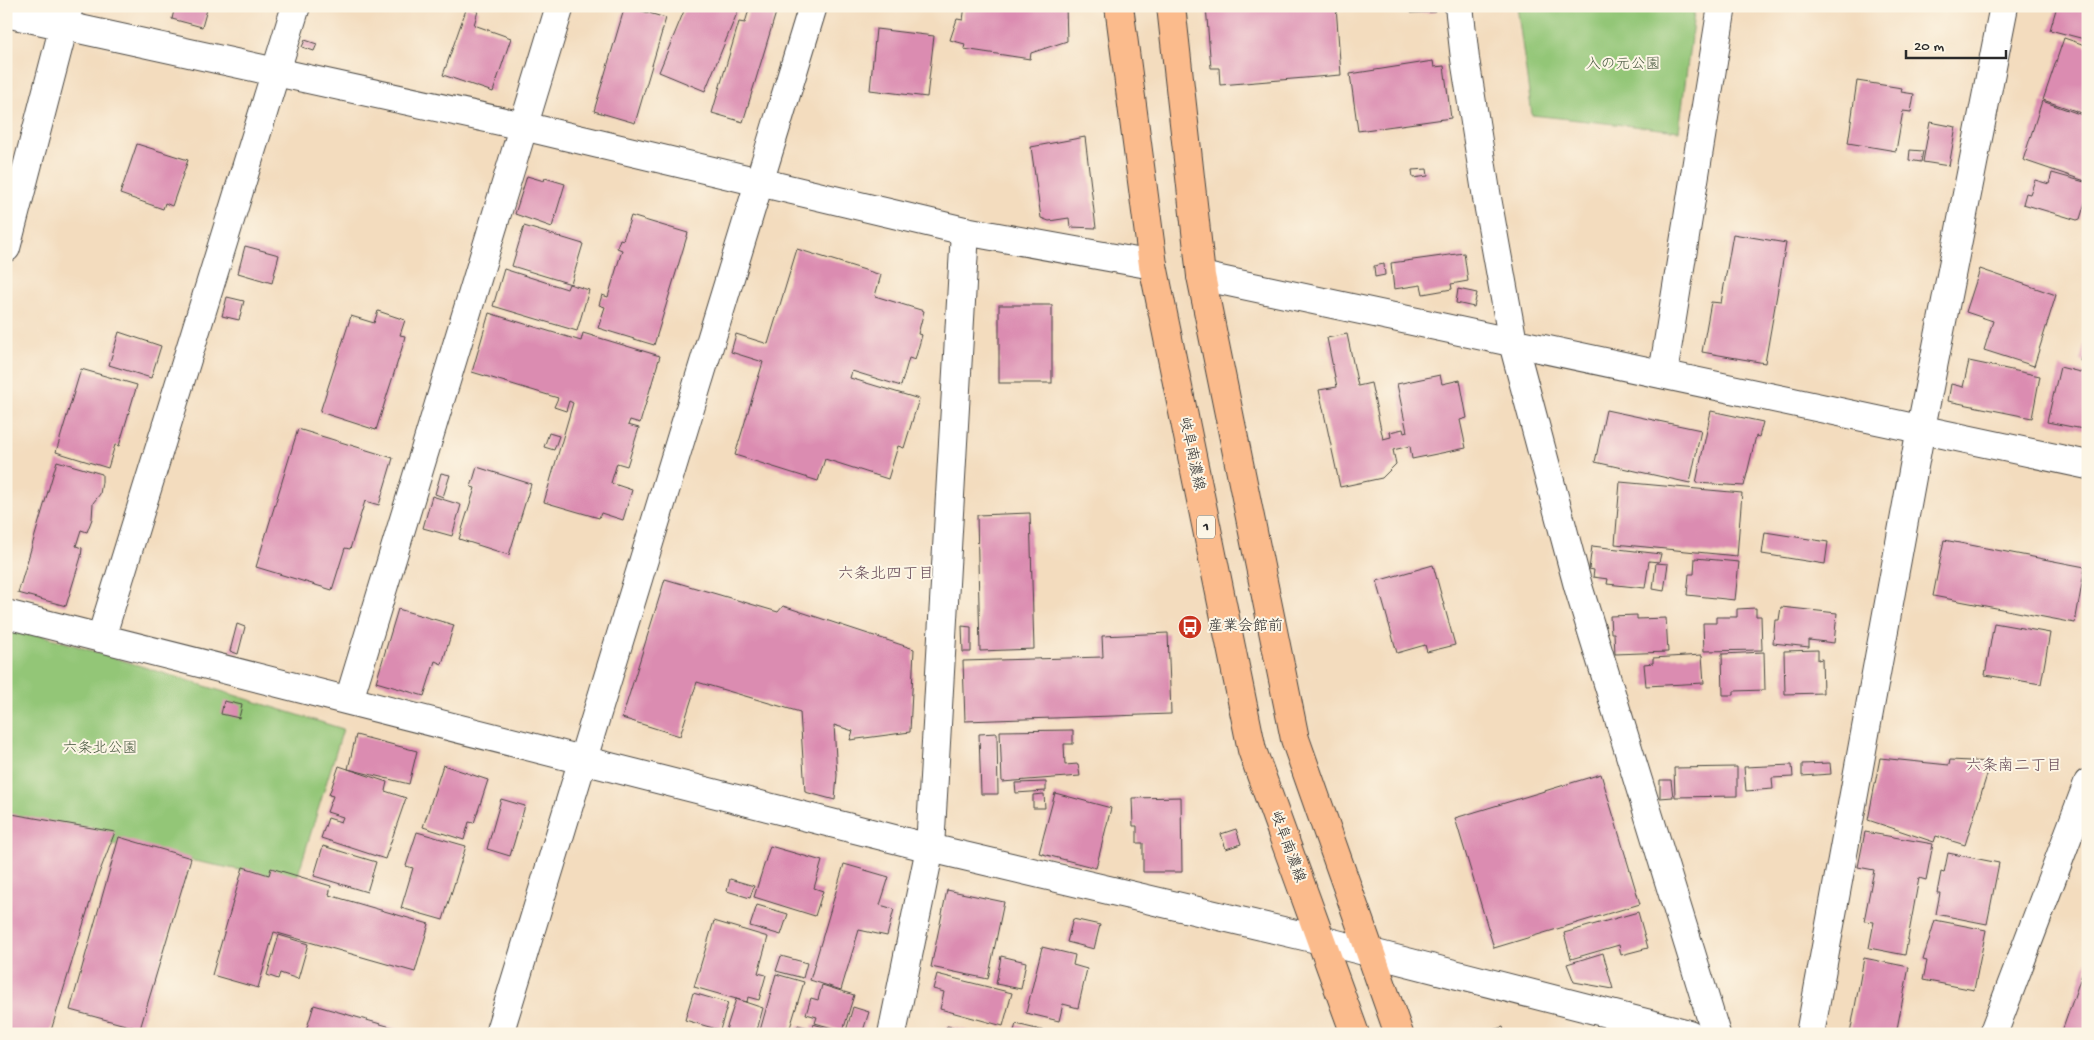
<svg xmlns="http://www.w3.org/2000/svg" width="2094" height="1040" viewBox="0 0 2094 1040" font-family="'Gochi Hand','Klee One',sans-serif">
<rect width="100%" height="100%" fill="#fcf5e5"/>
<filter id="ink" filterUnits="userSpaceOnUse"><feTurbulence type="fractalNoise" baseFrequency=".02" numOctaves="2"/><feDisplacementMap in="SourceGraphic" scale="10" xChannelSelector="R" yChannelSelector="G"/><feConvolveMatrix kernelMatrix="1 2 1 2 8 2 1 2 1" color-interpolation-filters="sRGB"/></filter>
<filter id="wash" filterUnits="userSpaceOnUse"><feTurbulence type="fractalNoise" baseFrequency=".0096" numOctaves="4" result="noise"/><feDisplacementMap in="SourceGraphic" scale="20" xChannelSelector="R" yChannelSelector="G"/><feGaussianBlur stdDeviation="1.12" result="paint"/><feColorMatrix in="noise" values="0 0 0 0 0 0 0 0 0 0 0 0 0 0 0 0 0 1.4 0 .05"/><feComposite in="paint" operator="in"/></filter>
<g filter="url(#wash)">
<rect width="100%" height="100%" fill="#f3dcbe"/>
<g fill="#93c677" stroke="#5f7851">
<path d="M1517,6h178l-16,125 -147,-16z"/>
<path d="M6,624l337,105 -47,152 -290,-57z"/>
</g>
<g id="blocks">
<g fill="#db8cb1">
<path d="M175,6h33l-6,21 -30,-8z"/>
<path d="M625,6l41,12 -31,105 -41,-12z"/>
<path d="M686,6h54l-35,85 -46,-19z"/>
<path d="M750,6h28l-35,116 -31,-9 27,-91 6,1z"/>
<path d="M965,6h101l1,35 -36,12 -1,6 -66,-10 1,-5 -15,-4 7,-21 6,1z"/>
<path d="M1206,6h130l5,69 -121,10 -1,-17h-8z"/>
<path d="M1410,6h26v6l-25,1z"/>
<path d="M2057,6h31v34l-38,-10z"/>
<path d="M467,7l11,4 -4,14 37,13 -18,54 -50,-17z"/>
<path d="M876,29l58,7 -7,61 -57,-7z"/>
<path d="M2064,38l24,8v69l-45,-15z"/>
<path d="M305,40l12,4 -3,7 -12,-4z"/>
<path d="M1433,61l1,6 10,-1 7,52 -93,13 -8,-57z"/>
<path d="M1857,81l45,7 -1,4 13,2 -3,18 -8,-1 -7,40 -48,-8z"/>
<path d="M2042,101l46,16v65l-65,-22z"/>
<path d="M1930,122l26,5 -7,39 -26,-4z"/>
<path d="M1085,137l11,91 -26,-1 -1,-9 -20,3 -8,-3 -10,-71z"/>
<path d="M137,144l51,16 -16,46 -7,-3 -2,6 -43,-15z"/>
<path d="M1910,150l13,1 -2,11 -12,-2z"/>
<path d="M1427,169l1,7 -15,2 -1,-8z"/>
<path d="M2052,173l36,10v10l-8,26 -3,1 -54,-16 3,-11 4,1 5,-14 14,4z"/>
<path d="M527,176l17,5 1,-3 20,6 -13,43 -37,-13z"/>
<path d="M631,216l57,17 -34,112 -56,-17 7,-21 -6,-2 3,-10 6,2 14,-47 -5,-2 3,-9 3,1z"/>
<path d="M524,226l59,18 -12,40 -59,-18z"/>
<path d="M1733,234l53,9 -21,120 -63,-11 9,-50 10,1z"/>
<path d="M245,246l34,9 -7,28 -34,-10z"/>
<path d="M797,249l84,26 -6,21 49,15 -6,23 4,1 -7,25 -6,-2 -8,28 -49,-15 -2,7 69,21 -15,49 -6,-2 -10,33 -63,-20 -7,22 -83,-26 28,-93 -32,-10 5,-18 32,10z"/>
<path d="M1464,253l4,28 -17,3 1,5 -29,5 -2,-9 -27,4 -3,-26z"/>
<path d="M1384,264l1,11 -10,2 -1,-11z"/>
<path d="M504,269l63,20 2,-5 20,6 -12,41 -84,-25z"/>
<path d="M1980,269l76,26 -22,71 -50,-16 9,-29 -27,-9z"/>
<path d="M1458,289l19,4 -3,14 -18,-4z"/>
<path d="M227,297l17,4 -5,19 -17,-4z"/>
<rect x="999" y="305" width="53" height="78"/>
<path d="M378,311l27,9 -5,15 5,1 -3,12 -26,82 -56,-18 31,-96 23,7z"/>
<path d="M489,313l92,28 2,-8 77,23 -20,67 -10,-3 -2,5 11,3 -12,38 -10,-3 -6,20 21,7 -9,30 -22,-7 -2,5 -55,-16 29,-99 -4,-2 -3,10 -12,-4 4,-9 -86,-26z"/>
<path d="M119,332l42,14 -10,32 -42,-13z"/>
<path d="M1347,334l11,52 13,-3 12,56 8,-2 -1,-5 13,-3 1,4 3,-1 -10,-48 43,-9 2,9 18,-4 7,38 -7,2 6,28 -54,11 -2,-13 -17,4 3,14 -14,14 -42,9 -21,-97 18,-3 -10,-49z"/>
<path d="M2087,334h1v29l-8,-2z"/>
<path d="M1969,361l71,15 -8,42 -84,-17 3,-17 12,3z"/>
<path d="M2060,367l28,7v56l-41,-8z"/>
<path d="M81,369l56,16 -18,61 -4,-1 -7,23 -52,-16z"/>
<path d="M1606,410l95,20 -11,53 -95,-21z"/>
<path d="M1711,411l52,11 -4,15 -3,-1 -12,50 -48,-3z"/>
<path d="M298,429l95,29 -14,47 -14,-4 -15,48 -5,-1 -13,42 -76,-23z"/>
<path d="M549,433l10,3 -5,14 -10,-3z"/>
<path d="M57,461l45,13v8l-2,12 -7,9 -1,16 -5,13 -6,-2 -5,16 6,2 -1,9 -15,49 -48,-13z"/>
<path d="M477,467l54,17 -22,71 -50,-16 16,-51 -4,-1z"/>
<path d="M441,473l9,2 -7,22 -8,-3z"/>
<path d="M1620,482l122,11 -5,63 -122,-12z"/>
<path d="M432,496l29,9 -9,31 -29,-8z"/>
<path d="M1030,513l4,136 -54,2 -3,-136z"/>
<path d="M1765,532l63,10 -3,22 -63,-10z"/>
<path d="M1944,540l141,27 -10,56 -142,-27z"/>
<path d="M1592,546l69,8 -2,8 -10,-1 -4,27 -38,-4 1,-5 -15,-2 1,-7 -5,-1z"/>
<path d="M1695,558l44,4 -4,38 -48,-5 2,-21h5z"/>
<path d="M1656,563l12,1 -4,27 -11,-2z"/>
<path d="M1433,565l22,80 -28,7 -2,-7 -28,8 -20,-72z"/>
<path d="M665,579l113,33 5,-6 131,43 -4,83 -60,8 3,-9 -19,-6 3,50 -2,25 -30,-8 -5,-80 -103,-30 -17,54 -58,-18z"/>
<path d="M1781,607l56,6 -3,30 -25,-3v7l-36,-4 2,-23h4z"/>
<path d="M1756,608v8h5l1,34 -58,1 -1,-28h13v-6h21v-8z"/>
<path d="M398,609l56,16 -12,39 -7,-3 -11,35 -48,-14z"/>
<path d="M1637,615v4l29,-1 2,34 -53,2 -1,-21h-3l-1,-17z"/>
<path d="M1994,623l56,10 -9,51 -56,-9z"/>
<path d="M237,624l8,3 -7,27 -8,-3z"/>
<path d="M962,626l9,1v25h-8z"/>
<path d="M1168,633l3,81 -206,7 -2,-60 140,-4 -1,-21z"/>
<path d="M1818,650v10l4,-1 1,34 -38,1 -1,-43z"/>
<path d="M1764,652l1,38 -31,1v4h-11l-1,-41z"/>
<path d="M1702,655l2,28 -58,3 -2,-22 9,-1v-5z"/>
<path d="M224,701l18,4 -3,13 -18,-4z"/>
<path d="M1073,730v14h-9l1,21 13,-1 2,12 -78,6 -2,-51z"/>
<path d="M997,733l1,61h-17l-2,-60z"/>
<path d="M356,735l61,16 -8,33 -61,-15z"/>
<path d="M1880,758l69,7 1,-5 41,2 -26,83 -29,-9 -2,6 -66,-22z"/>
<path d="M1830,763l1,11 -29,2v-12z"/>
<path d="M443,765l45,15 -14,43 -5,-1 -5,18 -41,-13z"/>
<path d="M1792,765l1,12 -21,1 1,11 -27,2 -2,-24z"/>
<path d="M339,766l48,16 -2,9 21,7 -21,61 -64,-21 7,-20 13,4 2,-5 -16,-5 6,-16 -4,-1z"/>
<path d="M1737,767v29l-62,1 -1,-29z"/>
<path d="M1601,774l39,130 -146,44 -39,-130z"/>
<path d="M1660,780h11l2,17 -13,1z"/>
<path d="M1046,782v9l-30,2 -1,-10z"/>
<path d="M1055,793l56,15 -15,60 -57,-15z"/>
<path d="M1044,794l1,14h-12v-13z"/>
<path d="M1181,797l1,75h-39v-29h-6v-17h-4l-1,-28z"/>
<path d="M501,799l24,7 -15,50 -23,-7z"/>
<path d="M6,813l109,19 -17,44 -48,158h-44z"/>
<path d="M1236,829l5,15 -15,5 -5,-15z"/>
<path d="M417,832l49,14 -23,74 -42,-12 12,-40 -7,-2z"/>
<path d="M1865,832l68,12 -7,36 -7,-2 -14,77 -36,-7 5,-26 -10,-1 10,-51 -16,-3z"/>
<path d="M119,837l72,21 -51,171 -70,-19z"/>
<path d="M323,846l53,16 -9,30 -53,-16z"/>
<path d="M770,846l52,15 -8,27 9,3 -8,25 -61,-19z"/>
<path d="M1948,853l51,10 -12,61 -51,-10 4,-21h-3l4,-21 3,1z"/>
<path d="M844,864l45,13 -9,28 14,4 -7,27 -28,-6 -18,60 -31,-10z"/>
<path d="M243,867l26,8 2,-7 60,18 -2,9 100,29 -14,48 -141,-40 -16,56 -46,-13z"/>
<path d="M730,879l24,7 -4,12 -23,-7z"/>
<path d="M947,890l57,12 -16,77 -57,-12z"/>
<path d="M757,905l31,9 -7,21 -31,-9z"/>
<path d="M1638,912l10,36 -27,7 -2,-10 -48,14 -7,-26z"/>
<path d="M1073,919l27,6 -6,24 -27,-7z"/>
<path d="M1935,920l51,10 -12,60 -51,-10 4,-19 -4,-1z"/>
<path d="M714,921l54,16 -10,36 8,2 -7,25 -11,-3 -1,5 -53,-15z"/>
<path d="M279,935l29,9 -10,35 -18,-6 -2,6 -11,-4z"/>
<path d="M1042,947l33,8 -2,10 14,4 -9,39 -15,-4 -4,17 -33,-8z"/>
<path d="M1603,953l10,36 -39,-7 -7,-18z"/>
<path d="M781,956l26,7 -4,15 -27,-7z"/>
<path d="M1001,956l25,6 -5,27 -25,-5z"/>
<path d="M1864,958l45,9 -13,67h-46z"/>
<path d="M2087,960l1,74h-27z"/>
<path d="M776,974l28,8 -15,49 -13,-4 -2,7h-15z"/>
<path d="M937,974l75,19 -9,33 -63,-17 4,-17 -11,-3z"/>
<path d="M822,985l32,10 -11,36 -28,-8 2,-6 -11,-3 5,-16 7,2z"/>
<path d="M693,993l35,10 -8,27 -35,-10z"/>
<path d="M736,999l27,9 -7,26 -31,-1z"/>
<path d="M314,1005l98,28v1h-107z"/>
<path d="M853,1007l16,5 -7,22 -16,-3z"/>
<path d="M813,1024l31,9v1h-48l2,-9 14,4z"/>
<path d="M1016,1024l37,9v1h-40z"/>
<path d="M947,1026l31,7v1h-33z"/>
<path d="M1503,1027l2,7h-24v-1z"/>
</g>
</g>
</g>
<g filter="url(#ink)">
<use href="#blocks" fill-opacity="0" stroke="#494641" stroke-width="1"/>
<g fill="none" stroke-linecap="round" stroke-linejoin="round">
<g stroke="#494641" stroke-width="30">
<g id="minor">
<path d="M1459,6l6,53 22,139 26,145 65,243 138,448"/>
<path d="M6,13l517,113 442,105 188,34"/>
<path d="M6,248l63,-242"/>
<path d="M1201,276l887,189"/>
<path d="M1663,374l59,-368"/>
<path d="M6,614l924,234 391,92 368,94"/>
<path d="M101,638l195,-632"/>
<path d="M349,700l211,-694"/>
<path d="M892,1034l38,-186 35,-617"/>
<path d="M1810,1034l111,-606 83,-422"/>
<path d="M1993,1034l95,-251"/>
</g>
</g>
<g stroke="#494641" stroke-width="30">
<path id="tertiary" d="M499,1034l314,-1028"/>
</g>
<g stroke="#494641" stroke-width="30">
<g id="primary">
<path d="M1119,6l34,259 99,485 103,284"/>
<path d="M1171,6l30,270 94,463 104,295"/>
</g>
</g>
<use href="#minor" stroke="#fff" stroke-width="28"/>
<use href="#tertiary" stroke="#fff" stroke-width="28"/>
<use href="#primary" stroke="#fbbb8c" stroke-width="28"/>
</g>
</g>
<defs>
<g id="bus-disc" transform="scale(1.25)"><circle r="9.5" fill="#c8321e" stroke="#fcf5e5"/><path d="M-5-6H5V4H4V6H2V4H-2V6H-4V4H-5ZM-3.5-4V0h7V-4ZM-3.5 1.2v1.5H-2V1.2ZM2 1.2v1.5H3.5V1.2Z" fill="#fff"/></g>
</defs>
<g fill-rule="evenodd">
<use href="#bus-disc" x="1190" y="627"/>
</g>
<g text-anchor="middle" dominant-baseline="central" stroke-width="4" stroke-linejoin="round" paint-order="stroke">
<rect fill="#fcf5e5" stroke="#6a6863" stroke-width="1" x="1197" y="515.5" width="18" height="23" rx="4"/>
<g font-size="14" font-weight="bold" fill="#2b2b2b">
<text x="1206" y="527">1</text>
</g>
<g font-size="15" fill="#4a5a42" stroke="#fcf5e5">
<text x="1623" y="65">入の元公園</text>
<text x="100" y="749">六条北公園</text>
</g>
<g font-size="15" fill="#2b2b2b" stroke="#fcf5e5">
<text transform="translate(1191 454) rotate(78)">岐阜南濃線</text>
<text transform="translate(1287 847) rotate(70)">岐阜南濃線</text>
</g>
<g font-size="15" fill="#2b2b2b" stroke="#fcf5e5" text-anchor="start">
<text x="1208" y="627">産業会館前</text>
</g>
<g font-size="16" fill="#694d5a" stroke="#fcf5e5">
<text x="886" y="575">六条北四丁目</text>
<text x="2014" y="767">六条南二丁目</text>
</g>
</g>
<rect width="2094" height="1040" fill="none" stroke="#fcf5e5" stroke-width="25"/>
<path d="M1906 50v8h100v-8" fill="none" stroke="#2b2b2b" stroke-width="2.5"/>
<text x="1914" y="50" font-size="15" fill="#2b2b2b" stroke="#fcf5e5" stroke-width="4" paint-order="stroke">20 m</text>
</svg>
